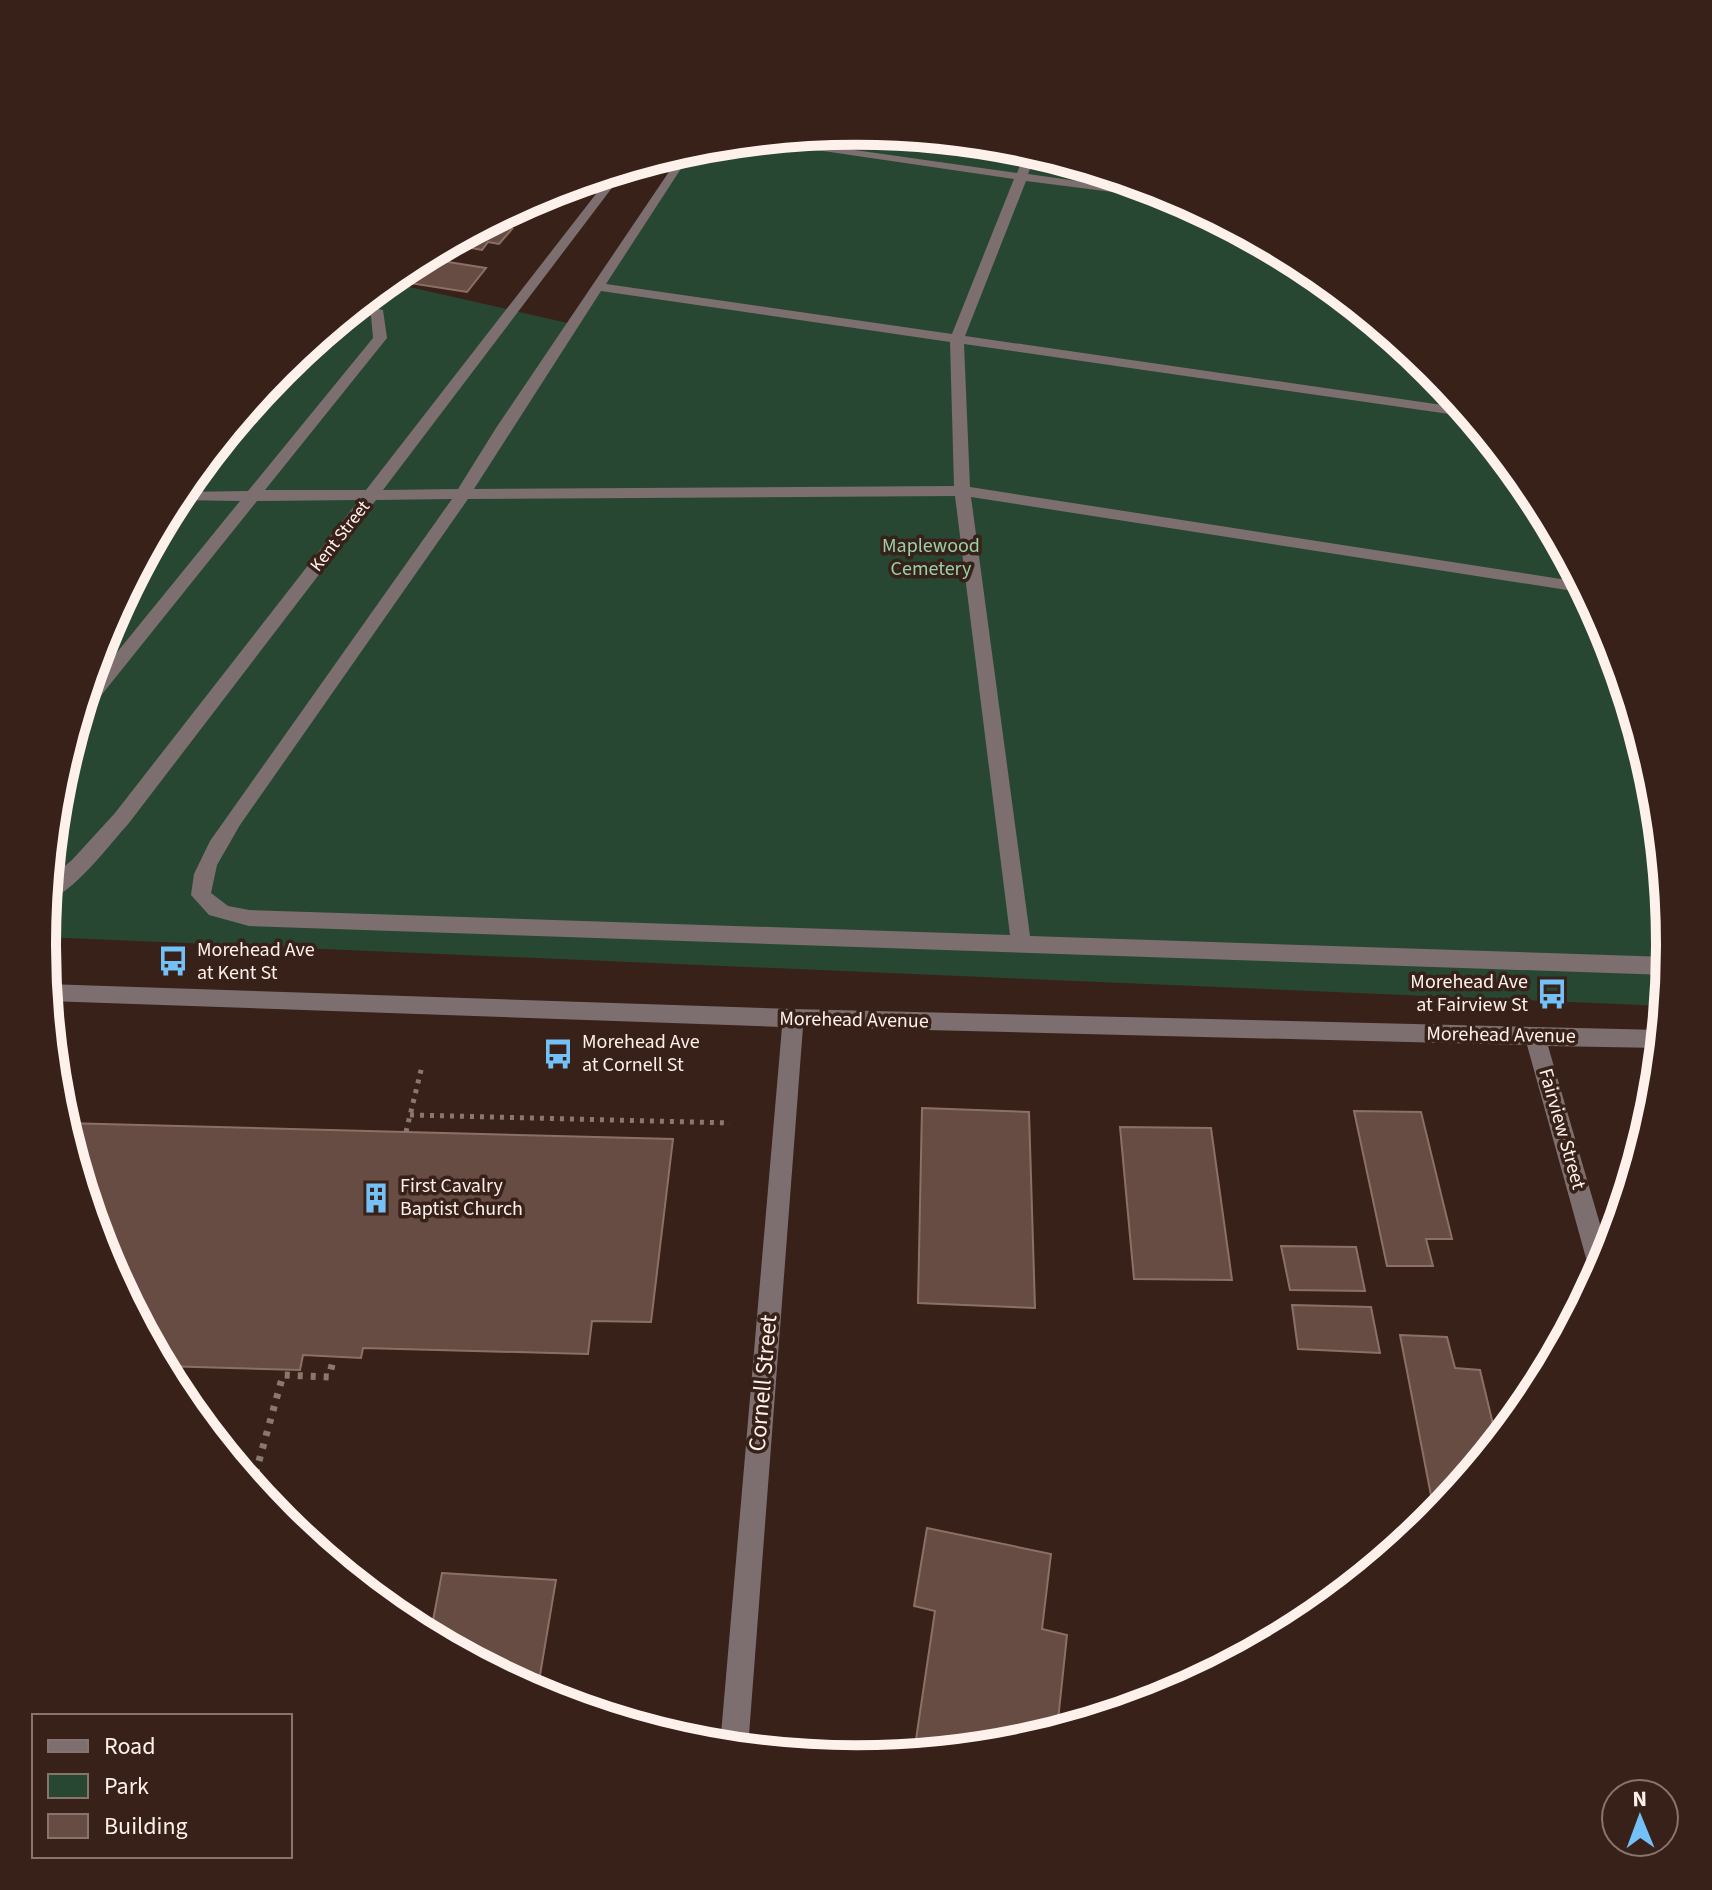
<svg xmlns="http://www.w3.org/2000/svg" width="1712" height="1890" viewBox="0 0 1712 1890" font-family="'Source Sans 3',sans-serif">
<rect width="100%" height="100%" fill="#382118"/>
<path fill="#284733" d="M856,131l159,16 153,46 141,75 123,102 101,123 75,141 46,153 16,158 -6,61 -1621,-69 15,-151 46,-153 75,-141 102,-123 106,-87 181,41 123,-175z"/>
<g fill="#664c42" stroke="#8c7066" stroke-width="2">
<path d="M485,225l27,4 -13,15 -11,-2 -6,8 -33,-6z"/>
<path d="M423,258l63,10 -19,24 -77,-12z"/>
<path d="M922,1108l107,4 6,196 -117,-5z"/>
<path d="M1354,1111l67,1 31,127h-26l7,27h-46z"/>
<path d="M64,1123l609,16 -22,183 -59,-1 -4,33 -225,-6 -2,10 -58,-3 -3,15 -138,-4 -58,-110z"/>
<path d="M1120,1127l91,1 21,152 -98,-1z"/>
<path d="M1281,1246l75,1 9,44 -75,-1z"/>
<path d="M1292,1305l79,2 9,46 -82,-4z"/>
<path d="M1400,1335l47,2 8,31 25,2 17,71 -62,75z"/>
<path d="M927,1528l124,26 -9,75 25,6 -10,95 -43,13 -100,10 21,-142 -21,-5z"/>
<path d="M442,1573l114,7 -19,113 -107,-57z"/>
</g>
<g fill="none" stroke-linecap="round" stroke-linejoin="round">
<g stroke="#8a776f" stroke-width="5" stroke-dasharray="4 6" stroke-linecap="butt">
<path d="M410,1115l320,8"/>
<path d="M406,1132l16,-66"/>
</g>
<path stroke="#8a776f" stroke-width="7" stroke-dasharray="5 8" stroke-linecap="butt" d="M252,1486l31,-111 46,2 5,-20"/>
<g fill="#7d6f70" fill-rule="evenodd">
<path d="M777,139l240,34 9,-23 10,3 -8,21 141,20 14,7 -157,-20 -61,155 498,72 7,9 -506,-73 6,143 610,95 6,11 -615,-96 59,439 638,21 -1,18 -1418,-49 -40,-11 -18,-20 3,-21 16,-33 242,-342 -76,1 -247,323c-20,22 -55,70 -83,78l2,-21 24,-20 43,-47 244,-313 -102,1 -170,212 -7,1 8,-26 152,-187 -65,-1 4,-8 69,-1 125,-153 -2,-22 -20,-5 8,-6 24,5 4,28 -122,152h101l247,-318 14,-4 -244,322 75,-1 38,-61 187,-277 12,-4 -89,137 346,50 62,-155 -259,-38zM601,291l349,51 4,144 -480,3zM955,496l55,439 -761,-25 -21,-4 -17,-13 6,-28 23,-40 228,-326z"/>
<path d="M46,984l747,25 869,21 -2,18 -112,-2 61,209 -13,24 -7,-10 -62,-224 -724,-18 -55,721 -28,-2 62,-719 -734,-26z"/>
</g>
</g>
<defs>
<g id="bus-bare" transform="scale(2.4)"><path d="M-5-6H5V4H4V6H2V4H-2V6H-4V4H-5ZM-3.5-4V0h7V-4ZM-3.5 1.2v1.5H-2V1.2ZM2 1.2v1.5H3.5V1.2Z" fill="#73c1f6" stroke="#382118" stroke-width="2.5" paint-order="stroke"/></g>
<g id="building-bare" transform="scale(2.4)"><path d="M-4-6H4V6H1V3H-1V6H-4ZM-2.5-4.3h1.7v1.8h-1.7ZM.8-4.3h1.7v1.8H.8ZM-2.5-1h1.7V.8h-1.7ZM.8-1h1.7V.8H.8Z" fill="#73c1f6" stroke="#382118" stroke-width="2.5" paint-order="stroke"/></g>
</defs>
<g fill-rule="evenodd">
<use href="#bus-bare" x="173" y="961"/>
<use href="#bus-bare" x="1552" y="994"/>
<use href="#bus-bare" x="558" y="1054"/>
<use href="#building-bare" x="376" y="1198"/>
</g>
<g text-anchor="middle" dominant-baseline="central" stroke-width="7" stroke-linejoin="round" paint-order="stroke">
<g font-size="18" fill="#fef1ec" stroke="#382118">
<text transform="translate(340 536) rotate(-52)">Kent Street</text>
</g>
<g font-size="20" fill="#97d1aa" stroke="#382118">
<text x="931" y="546">Maplewood<tspan x="931" dy="23">Cemetery</tspan></text>
</g>
<g font-size="20" fill="#fef1ec" stroke="#382118" text-anchor="start">
<text x="197" y="950">Morehead Ave<tspan x="197" dy="23">at Kent St</tspan></text>
<text x="1528" y="982" text-anchor="end">Morehead Ave<tspan x="1528" dy="23">at Fairview St</tspan></text>
<text x="582" y="1042">Morehead Ave<tspan x="582" dy="23">at Cornell St</tspan></text>
<text x="400" y="1186">First Cavalry<tspan x="400" dy="23">Baptist Church</tspan></text>
</g>
<g font-size="20" fill="#fef1ec" stroke="#382118">
<text transform="translate(854 1020) rotate(1)">Morehead Avenue</text>
<text transform="translate(1501 1035) rotate(1)">Morehead Avenue</text>
<text transform="translate(1562 1129) rotate(74)">Fairview Street</text>
</g>
<g font-size="24" fill="#fef1ec" stroke="#382118">
<text transform="translate(763 1383) rotate(-85)">Cornell Street</text>
</g>
</g>
<path d="M0 0H1712V1890H0ZM56 945a800 800 0 1 1 1600 0a800 800 0 1 1-1600 0Z" fill="#382118" fill-rule="evenodd"/>
<path fill="none" stroke="#fef1ec" stroke-width="10" d="M56 945a800 800 0 1 1 1600 0a800 800 0 1 1-1600 0Z"/>
<rect x="32" y="1714" width="260" height="144" fill="#382118" stroke="#87746d" stroke-width="2"/>
<rect x="48" y="1740" width="40" height="12" fill="#7d6f70" stroke="#87746d" stroke-width="2"/>
<text x="104" y="1754" font-size="24" fill="#fef1ec">Road</text>
<rect x="48" y="1774" width="40" height="24" fill="#284733" stroke="#87746d" stroke-width="2"/>
<text x="104" y="1794" font-size="24" fill="#fef1ec">Park</text>
<rect x="48" y="1814" width="40" height="24" fill="#664c42" stroke="#87746d" stroke-width="2"/>
<text x="104" y="1834" font-size="24" fill="#fef1ec">Building</text>
<g transform="translate(1640 1818) rotate(359)"><circle r="38" fill="#382118" stroke="#87746d" stroke-width="2"/>
<path d="M0-6L14 30L0 20L-14 30Z" fill="#73c1f6"/>
<text y="-12" font-size="22" font-weight="bold" text-anchor="middle" fill="#fef1ec">N</text>
</g>
</svg>
